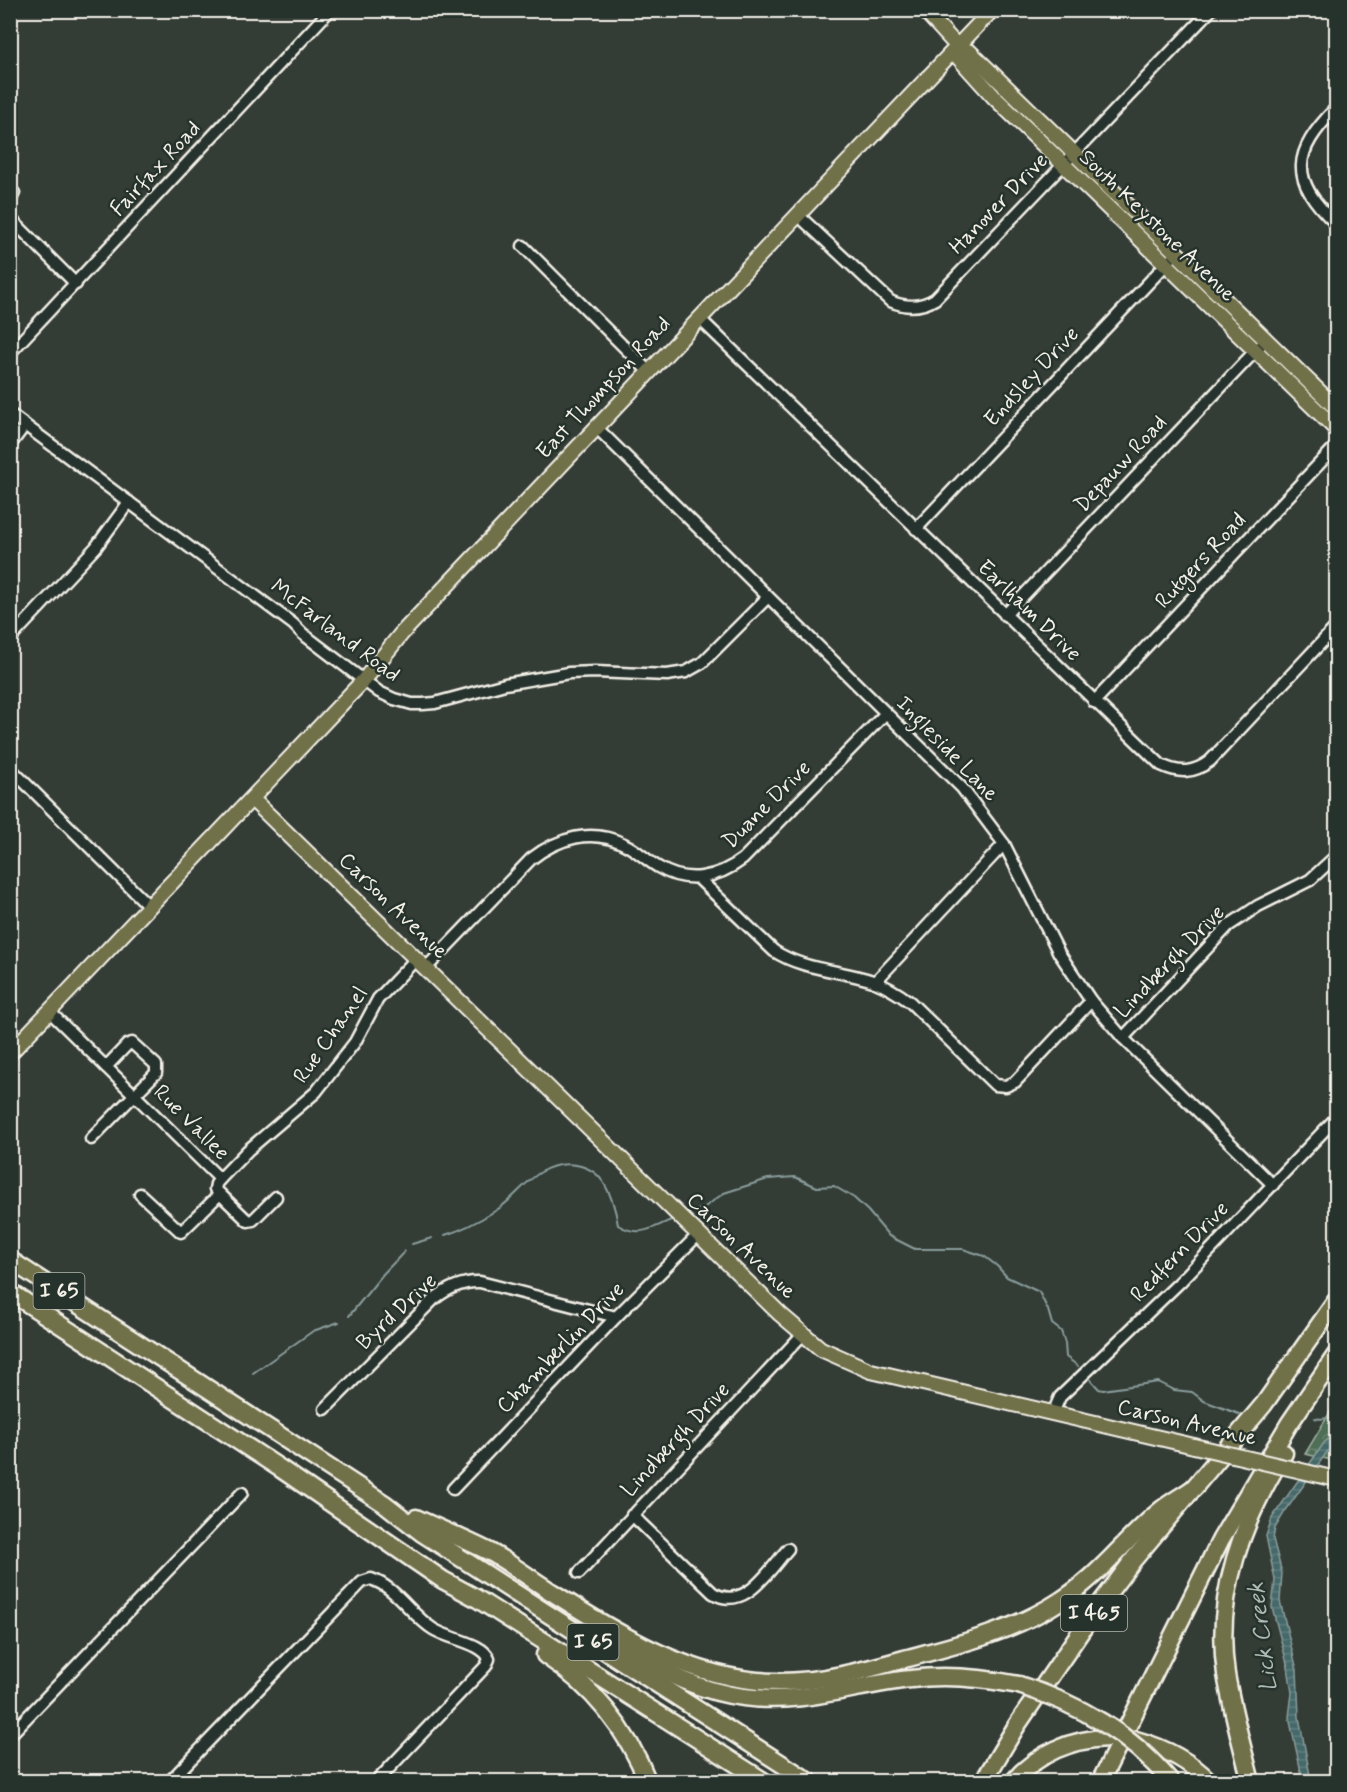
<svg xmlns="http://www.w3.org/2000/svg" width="1347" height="1792" viewBox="0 0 1347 1792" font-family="Mynerve,sans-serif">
<defs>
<pattern id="forest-crowns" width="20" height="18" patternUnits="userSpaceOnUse" patternTransform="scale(1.5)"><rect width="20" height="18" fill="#506e57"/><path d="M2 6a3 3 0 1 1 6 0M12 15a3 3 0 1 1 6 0" fill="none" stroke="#6a836f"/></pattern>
<pattern id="water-rules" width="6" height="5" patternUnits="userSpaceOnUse" patternTransform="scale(1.5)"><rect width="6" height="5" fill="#446769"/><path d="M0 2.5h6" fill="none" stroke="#607d7e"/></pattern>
</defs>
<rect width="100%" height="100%" fill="#343c36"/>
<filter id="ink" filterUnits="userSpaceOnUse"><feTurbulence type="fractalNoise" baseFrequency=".0167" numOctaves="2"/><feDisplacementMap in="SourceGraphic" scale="12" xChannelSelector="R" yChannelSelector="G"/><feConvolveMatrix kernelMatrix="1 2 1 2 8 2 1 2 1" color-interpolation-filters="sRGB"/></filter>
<g filter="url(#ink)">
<path fill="url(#forest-crowns)" stroke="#a2b0a0" stroke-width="1.5" d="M1336,1402v59l-31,-7z"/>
<path fill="url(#water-rules)" stroke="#8a9e9c" stroke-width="1.5" d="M1336,1431v11l-9,10 -43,61 -9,15 -2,11 9,34 -2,28 17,69 2,47 12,64h-8l-14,-64 3,-24 -4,-26 -16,-60 3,-27 -9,-44 6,-18 52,-75z"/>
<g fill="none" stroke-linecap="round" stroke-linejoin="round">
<g stroke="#8a9e9c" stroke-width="2">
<path d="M687,1213l15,-4 22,-16 44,-14 27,-2 22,10 17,-1 20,12 14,13 21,25 26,13h48l21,7 13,10 10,11 32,15 9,18 4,14 9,7 4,12 1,14 12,9"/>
<path d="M445,1235c17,-5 34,-14 50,-24 17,-10 29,-29 46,-39 21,-13 51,-10 64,13 7,12 11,27 13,40 21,13 35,3 55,-6"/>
<path d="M412,1244l20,-6"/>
<path d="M349,1316l34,-42 22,-23"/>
<path d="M253,1373l60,-42 26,-9"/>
<path d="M1090,1379l9,10 4,1 55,-8 16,8 18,2 12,9 35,13"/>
<path d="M1315,1418c7,3 13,-2 21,0"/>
</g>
<g stroke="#f4f1e8" stroke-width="15">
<g id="minor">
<path d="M1336,108c-44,45 -47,71 0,116"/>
<path d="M10,190l4,3 -4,8"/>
<path d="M798,215l92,86c16,7 30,7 45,-2l276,-289"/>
<path d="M10,218l66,66"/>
<path d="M523,246l126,126"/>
<path d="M699,318l462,447c19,9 33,8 49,-4l126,-134"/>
<path d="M10,353l320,-343"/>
<path d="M10,414l283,210 10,10 76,58 15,7 18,5h11l12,-1 70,-19 64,-11 26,-1 72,3 19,-3 16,-9 66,-66"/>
<path d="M596,427l366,361 42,56 55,109 32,48 32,37 150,147"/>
<path d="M10,445l15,-20"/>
<path d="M916,529l254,-269"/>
<path d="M1005,615l255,-269"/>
<path d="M10,639l86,-92 33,-45"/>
<path d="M1094,702l242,-256"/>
<path d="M10,768l140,139"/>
<path d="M698,878l76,73c29,19 66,19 99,30 13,5 25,12 37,21l85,83 11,1 9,-4 76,-81"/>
<path d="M427,967l104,-108c27,-21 60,-31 93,-15 13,6 22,16 34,23 29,18 60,11 85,-8l143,-146"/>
<path d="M875,982l129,-138"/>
<path d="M50,1012l170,167"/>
<path d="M1123,1038l105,-112 30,-20 52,-26 26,-24"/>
<path d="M91,1139l65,-66v-8l-24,-22 -5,2 -21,22"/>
<path d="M140,1194l41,38 39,-38 -5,-5 1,-5 4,-5 28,-29 68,-58 39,-50 23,-43 39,-41"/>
<path d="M220,1194l28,27 5,-1 23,-23"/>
<path d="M325,1409l109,-110c14,-11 28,-18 46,-17l136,35"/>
<path d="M1053,1413l7,-16 120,-115 156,-164"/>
<path d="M453,1489l163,-172 83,-83"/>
<path d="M632,1515l81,78c32,19 56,-23 75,-44"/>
<path d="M579,1573l224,-239"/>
<path d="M10,1735l232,-242"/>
<path d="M169,1782l193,-200 9,-3c25,8 40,36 62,50 15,10 51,14 56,30l-3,7 -110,116"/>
</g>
</g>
<g stroke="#f4f1e8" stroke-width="18">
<g id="major">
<path d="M924,10l33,36 13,6 366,356"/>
<path d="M957,46l1,11 36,40 342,332"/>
<path d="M252,799l528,515 41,35 50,22 323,75"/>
<path d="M10,1053l354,-373 38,-47 590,-623"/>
</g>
</g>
<g stroke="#f4f1e8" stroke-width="21">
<g id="highway">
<path d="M10,1260l375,244 37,29 388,249"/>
<path d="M10,1292l271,177 162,111 33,18 289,184"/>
<path d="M416,1518c24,11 50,22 74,34 20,11 38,25 57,37 71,45 146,93 232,93 45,0 86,-12 129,-24 53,-14 106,-27 152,-57 40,-25 65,-62 101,-91 10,-8 23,-15 34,-23"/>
<path d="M615,1643c38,25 83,49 129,54 59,8 110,-12 167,-18 37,-5 72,-1 108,6"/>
<path d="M545,1655c47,31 82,74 103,127"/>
<path d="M1136,1740c29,8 53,20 74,42"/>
<path d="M983,1782l34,-57 77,-113 40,-53 130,-155 72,-103"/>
<path d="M1013,1782c24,-29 59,-43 95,-44"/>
<path d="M1100,1782l121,-243 68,-115 47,-69"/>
<path d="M1251,1782c-9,-36 -19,-72 -25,-108 -12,-80 17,-154 58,-221"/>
</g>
</g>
<use href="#minor" stroke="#26332d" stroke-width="10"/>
<use href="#major" stroke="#70704a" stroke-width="14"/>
<use href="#highway" stroke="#70704a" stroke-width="16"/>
<g stroke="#f4f1e8" stroke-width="18" stroke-linecap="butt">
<path id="major-bridge" d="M1194,1446l142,33"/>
</g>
<g stroke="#f4f1e8" stroke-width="21" stroke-linecap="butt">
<path id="highway-bridge" d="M1019,1685c60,19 111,48 152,97"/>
</g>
<use href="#major-bridge" stroke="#70704a" stroke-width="14"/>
<use href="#highway-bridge" stroke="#70704a" stroke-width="16"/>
</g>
</g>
<g text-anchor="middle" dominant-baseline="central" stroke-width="5" stroke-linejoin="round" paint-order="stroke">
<g fill="#26332d" stroke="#b6b8b0" stroke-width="1.5">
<rect x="33.5" y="1273" width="51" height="36" rx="4.5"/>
<rect x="1061" y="1595" width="66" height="36" rx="4.5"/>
<rect x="567.5" y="1624" width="51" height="36" rx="4.5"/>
</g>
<g font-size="21" font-weight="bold" fill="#f4f1e8">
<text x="59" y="1291">I 65</text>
<text x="1094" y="1613">I 465</text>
<text x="593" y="1642">I 65</text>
</g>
<g font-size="22" fill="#f4f1e8" stroke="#26332d">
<text transform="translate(156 169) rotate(-47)">Fairfax Road</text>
<text transform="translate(999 204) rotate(-46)">Hanover Drive</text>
<text transform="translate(1157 226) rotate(44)">South Keystone Avenue</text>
<text transform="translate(1032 377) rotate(-47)">Endsley Drive</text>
<text transform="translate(604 388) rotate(-47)">East Thompson Road</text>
<text transform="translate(1121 464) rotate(-47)">Depauw Road</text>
<text transform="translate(1201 561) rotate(-47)">Rutgers Road</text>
<text transform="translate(1029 611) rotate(44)">Earlham Drive</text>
<text transform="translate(335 631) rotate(37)">McFarland Road</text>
<text transform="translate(947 749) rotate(46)">Ingleside Lane</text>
<text transform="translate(767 805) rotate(-45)">Duane Drive</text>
<text transform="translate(393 906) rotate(44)">Carson Avenue</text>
<text transform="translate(1170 962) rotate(-46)">Lindbergh Drive</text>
<text transform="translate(331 1035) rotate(-55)">Rue Chanel</text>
<text transform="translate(191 1123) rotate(45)">Rue Vallee</text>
<text transform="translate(741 1246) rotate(44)">Carson Avenue</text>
<text transform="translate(1180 1252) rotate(-46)">Redfern Drive</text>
<text transform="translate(397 1312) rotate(-43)">Byrd Drive</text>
<text transform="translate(561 1348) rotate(-46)">Chamberlin Drive</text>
<text transform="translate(1187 1423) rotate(13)">Carson Avenue</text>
<text transform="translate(676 1440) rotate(-47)">Lindbergh Drive</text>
</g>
<g font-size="24" font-style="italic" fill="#aebab5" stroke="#26332d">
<text transform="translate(1263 1637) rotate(-97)">Lick Creek</text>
</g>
</g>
<rect width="1347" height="1792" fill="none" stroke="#26332d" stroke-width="36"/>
<rect x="18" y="18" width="1311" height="1756" fill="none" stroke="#f4f1e8" stroke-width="2" filter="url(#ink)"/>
</svg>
